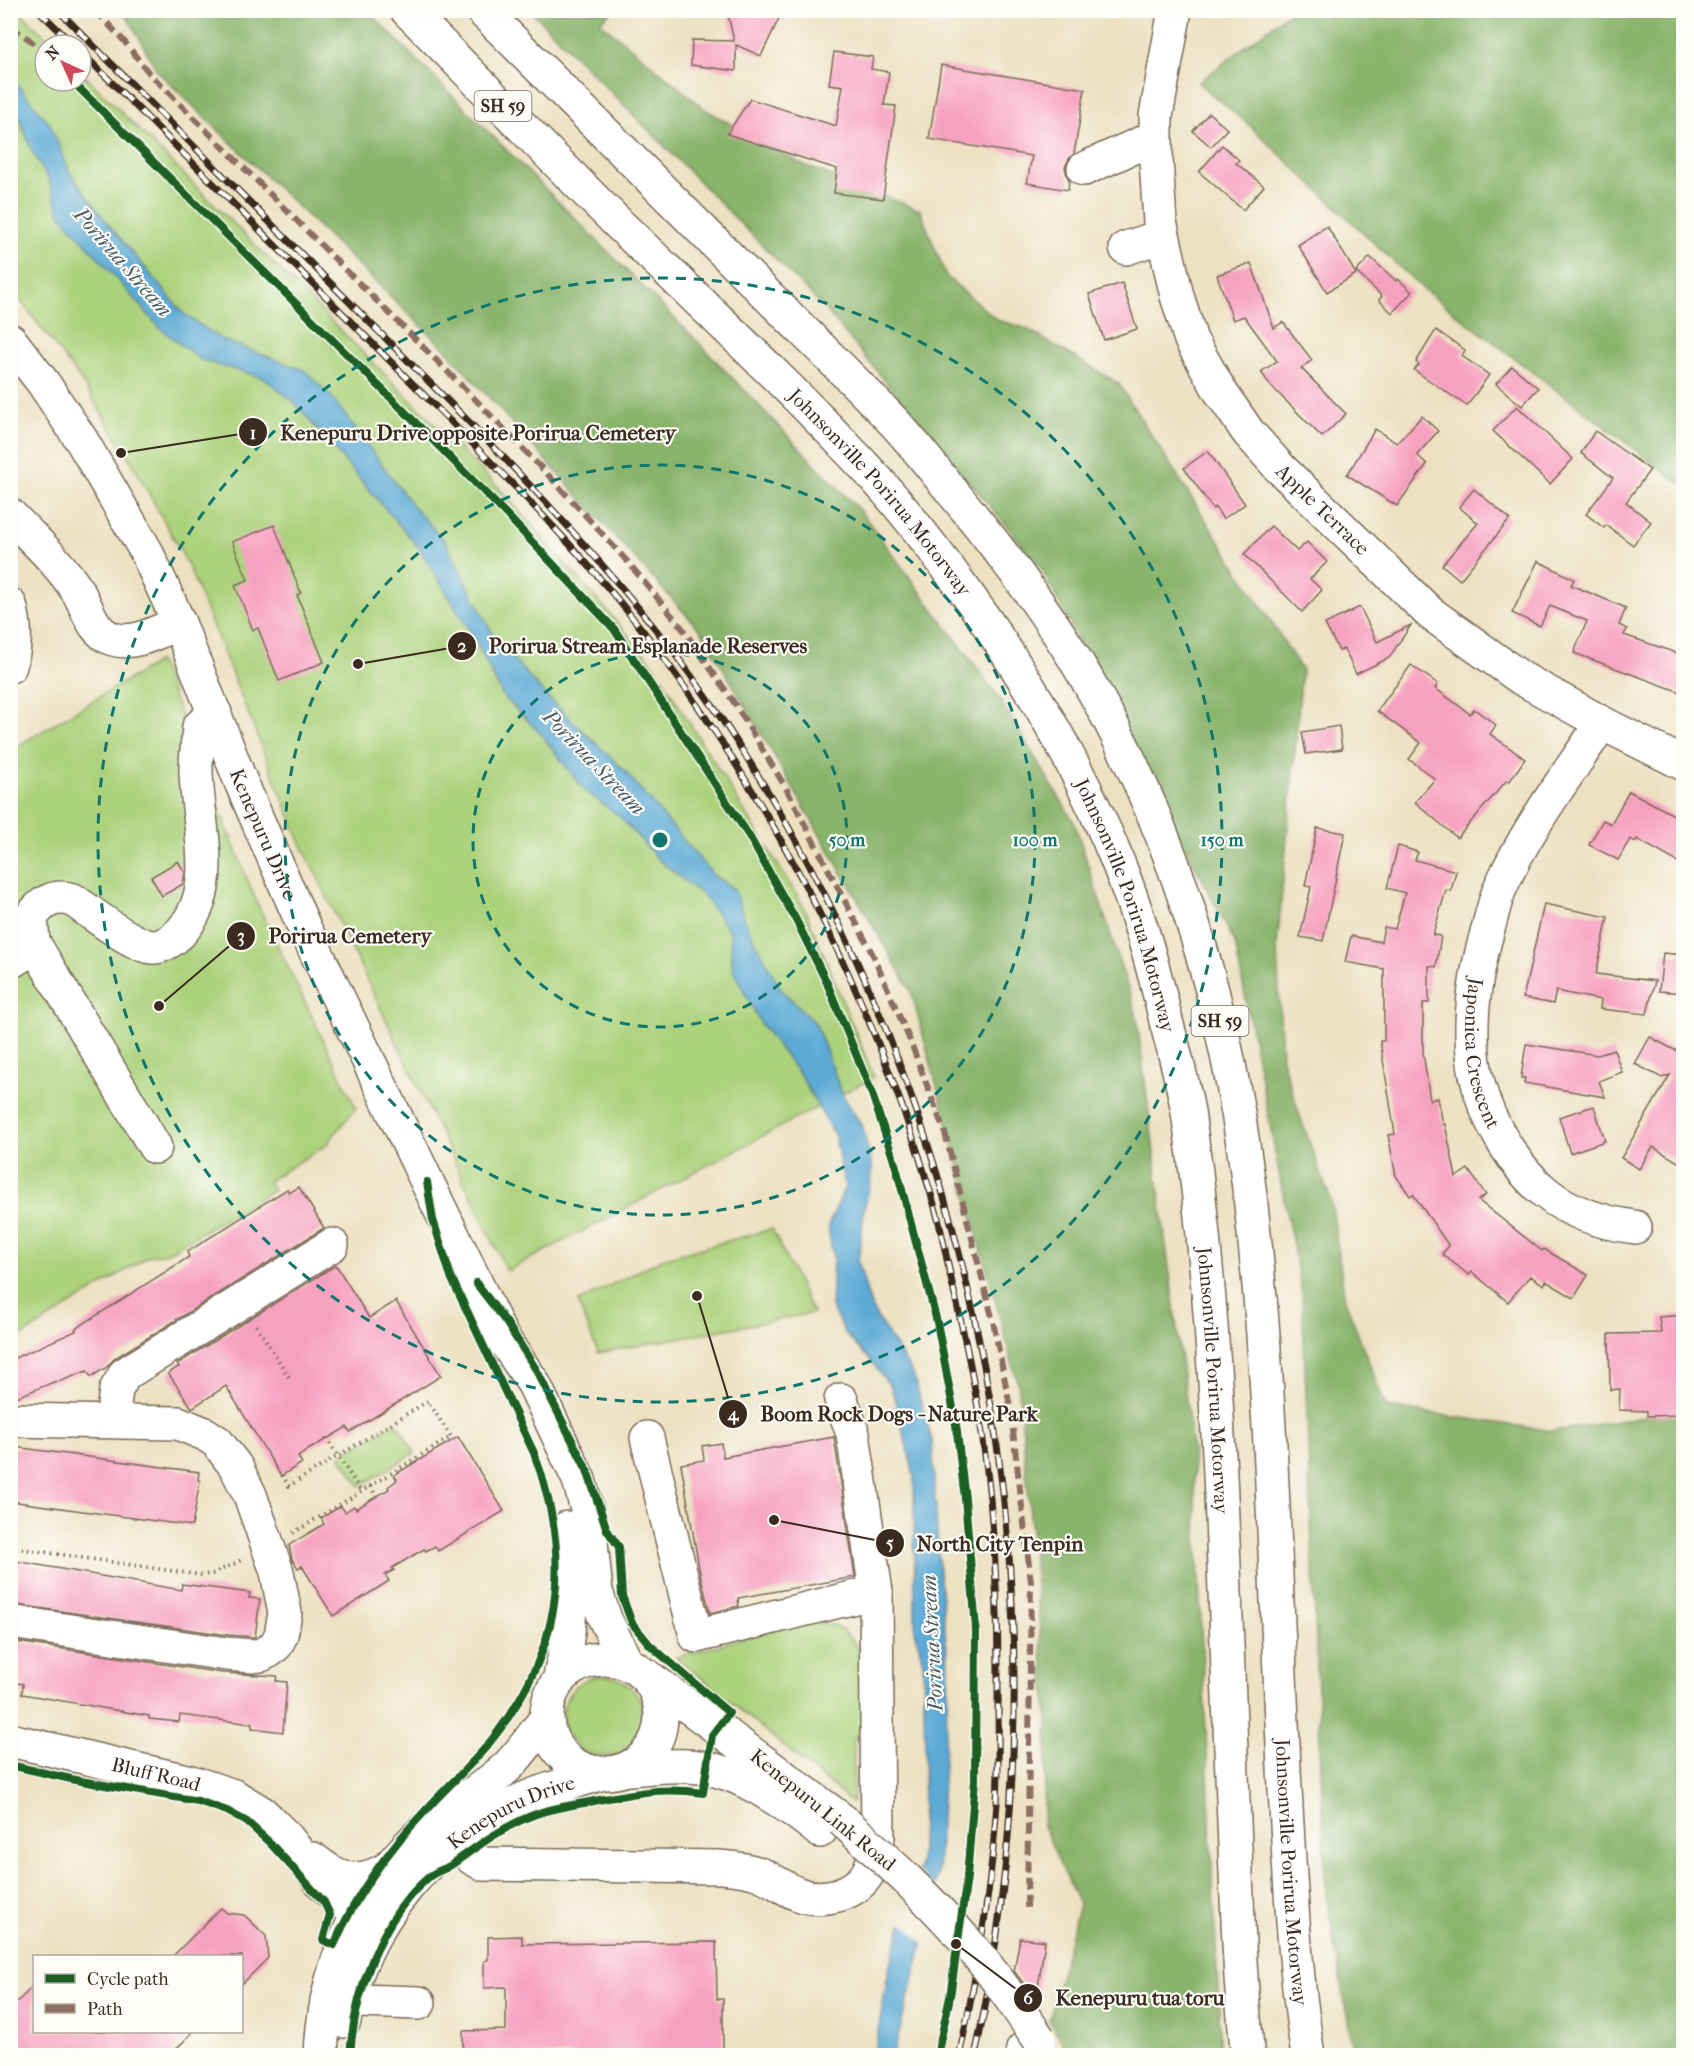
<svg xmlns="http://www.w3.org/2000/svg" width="1694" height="2066" viewBox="0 0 1694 2066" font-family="'IM FELL French Canon',serif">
<rect width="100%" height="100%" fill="#fdfcf7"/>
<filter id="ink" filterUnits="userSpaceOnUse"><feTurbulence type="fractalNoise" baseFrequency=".0167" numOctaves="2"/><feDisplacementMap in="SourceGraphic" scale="12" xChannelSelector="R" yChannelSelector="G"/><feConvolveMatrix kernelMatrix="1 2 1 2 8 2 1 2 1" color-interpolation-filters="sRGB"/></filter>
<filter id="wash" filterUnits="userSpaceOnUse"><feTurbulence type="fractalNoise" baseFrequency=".008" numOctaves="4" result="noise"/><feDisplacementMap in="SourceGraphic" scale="24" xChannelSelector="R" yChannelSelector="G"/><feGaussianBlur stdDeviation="1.35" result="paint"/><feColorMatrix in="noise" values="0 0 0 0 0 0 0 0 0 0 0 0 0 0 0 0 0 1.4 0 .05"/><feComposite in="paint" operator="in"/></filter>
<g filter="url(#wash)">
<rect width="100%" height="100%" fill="#ede1c2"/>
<g fill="#acd27c" stroke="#747e4d" stroke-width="1.5">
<path d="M10,11h9l35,34h-9v36h36v-9l418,416 152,173 152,244 71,172 -32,17 -26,-70 -35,-35 -35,-65 -12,-35 -20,-13 -90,-106 -77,-73 -51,-57 -52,-100 -32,-35 -109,-135 -80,-30 -39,-26 -75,-89 -39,-52 -20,-49 -33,-39 -6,-1z"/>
<path d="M11,110l8,7 13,34 16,27 12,36 101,115 40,31 63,18 30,24 125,146 52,84 32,64 39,39 42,55 35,26 41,45 44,35 26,36 3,38 28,54 40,52 17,31 -311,164 -207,-430 -113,-278 -57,-104 -49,-79 -70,-92z"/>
<path d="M159,661l98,242 99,205 -30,37 -58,36 5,9 -108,64 -15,1 -139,88v-593z"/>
<path d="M772,1229l41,84 -215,40 -20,-51 84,-43z"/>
<path d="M396,1422l19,31 -55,33 -20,-30z"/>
<path d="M810,1619l29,8 15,15 8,13 3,68 -11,18 -1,62 -177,-146z"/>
<circle cx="603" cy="1716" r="40"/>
</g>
<g fill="#89b46c" stroke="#626f45" stroke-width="1.5">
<path d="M121,11h247l327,328 166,173 136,183 77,127 62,191 57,440 28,602h-151l-21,-35 30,-116 -36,-78 5,-103 -29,-335 -108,-397 -209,-359 -259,-285 -286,-276 -26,-48z"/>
<path d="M531,11h81l-12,11 106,88 95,54 119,46 26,66 51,44 28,8 93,55 184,287 -25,278 5,112 19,59 30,82 14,99 41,107 167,24 130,-20v644h-329l-28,-161 -24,-601 -67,-350 -195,-377 -215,-257z"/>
<path d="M1291,11h392v471h-5l-255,-193 -174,-164 -51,-42z"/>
</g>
<path fill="#5baad5" stroke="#4b6a7a" stroke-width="1.5" d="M10,84h7l33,40 20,49 39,52 75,89 39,26 81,30 27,26 81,109 32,35 52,100 51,57 77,73 90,106 20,13 12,35 35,65 35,35 26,70 21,34 10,43 -9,39 -6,52 14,47 41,65 19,66 7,128 10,104 -11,200 -20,90 -25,93h-19l15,-87 31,-103 5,-113 -2,-89 -8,-33 -1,-155 -16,-64 -7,-24 -21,-27 -23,-24 -16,-29 2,-49 -5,-32 17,-39 -10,-50 -34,-61 -40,-52 -28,-54 -3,-38 -26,-36 -44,-35 -41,-45 -35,-26 -42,-55 -39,-39 -32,-64 -52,-84 -125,-146 -30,-24 -63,-18 -40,-31 -101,-115 -12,-36 -16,-27 -13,-34 -8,-7z"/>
<path fill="#ede1c2" d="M916,1869l21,21 -12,54 -24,-24z"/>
<g id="blocks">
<g fill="#f7a1c1">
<path d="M727,10h56l-22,46 -25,-11v26l-45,-6 1,-25 42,1z"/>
<path d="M834,52l39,5 -2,12 18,3 -5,33 12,1 -13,93 -49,-6 3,-24 -110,-35 23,-35 86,27 7,-40 -14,-2z"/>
<path d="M941,65l144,24 -11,65 -5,5 -4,8 2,9 2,4 -1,10 -41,-7 5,-27 -103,-17z"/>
<path d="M1209,113l18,16 -16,18 -18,-16z"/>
<path d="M1222,145l17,15 -3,3 28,23 -21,24 -44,-38z"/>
<path d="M1327,226l29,48 -29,18 -29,-47z"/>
<path d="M1370,257l26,24 2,-2 14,13 -20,21 -13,-13 3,-4 -26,-24z"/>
<path d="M1251,263l23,65 9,-6 29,38 -11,8 45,46 -24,23 -52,-52 -9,-13 16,-11 -33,-45 -11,4 -16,-45z"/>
<path d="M1122,283l15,46 -33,11 -15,-46z"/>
<path d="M1436,330l29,20 -3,6 27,19 -22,31 -53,-36 5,-5 -3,-3z"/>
<path d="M1512,366l26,22 -16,18 -26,-22z"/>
<path d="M1517,406l56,53 -23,25 -57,-53z"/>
<path d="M1422,416l16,15 -21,24 10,9 -30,42 -50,-31 28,-46 22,14z"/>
<path d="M1595,431l55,39 -24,32 25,20 -18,23 -27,-20 -2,3 -18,-14 27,-36 -32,-25z"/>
<path d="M1208,451l37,53 -22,15 -8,-12 -2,2 -29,-41z"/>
<path d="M1474,489l36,30 -50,61 -18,-15 36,-42 -19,-16z"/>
<path d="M274,525l27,68 -4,2 27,67 -45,19 -21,-53 -5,2 -18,-45 13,-5 -16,-38z"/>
<path d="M1271,526l26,25 10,-9 20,20 -17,17 12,11 -20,22 -58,-58z"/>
<path d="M1538,561l36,18 -3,6 55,23 -7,17 8,4 -3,6 59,20v38l-109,-40 13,-32 -37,-15 -10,20 -28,-13z"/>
<path d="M1360,607l17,35 34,-17 -22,33 -33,16 -12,-25 -5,2 -14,-27z"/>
<path d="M1411,665l27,19 -3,4 35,26 4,-5 22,16 -6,9 35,25 -16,23 -2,-2 -50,58 -42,-36 20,-23 -26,-20 12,-16 -44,-32z"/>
<path d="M1339,726l3,23 -36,5 -4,-22z"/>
<path d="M1629,791l54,29v45l-46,-26 -1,3 -6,-3 -12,21 -29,-15 14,-25 8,4z"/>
<path d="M1317,828l28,5 -22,108 -23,-4 11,-50 -6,-1z"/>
<path d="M1398,846l20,6 -3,8 41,11 -5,20 -5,-1 -13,45 8,1 -5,31 -7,-1v37h-6v49l7,48 8,-2 5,26h2l11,53 12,-8 18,26 -8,5 64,51 2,-2 44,26 -14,23 -28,-17 -2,4 -14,-9 -22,26 -36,-30 -3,3 -27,-21 7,-8 -36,-52 -3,2 -14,-20 -8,-41 7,-1 -15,-93h4v-72l-39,-7 6,-26 30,6 3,-15 11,2 10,-36 -18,-5z"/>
<path d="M178,861l7,12 -2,11 -21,12 -11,-19z"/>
<path d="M1544,904l64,13 -12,57 59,7 -8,33 -47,-5 1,-9 -45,-9 -3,13 -30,-6z"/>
<path d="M1663,953l20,2v38l-24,-2z"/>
<path d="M1650,1037l32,17 1,-3v114l-30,-18 -14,22 -18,-11 49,-83 -8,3 -27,-14z"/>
<path d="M1526,1044l72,11 16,-5 8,22 -23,9 6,16 -81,-14 1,-5h-4z"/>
<path d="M1594,1106l11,35 -35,12 -11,-36z"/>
<path d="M299,1187l25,41 -209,130 -8,9 -16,10 -4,-6 -31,12v-2l-46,19v-40l66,-29 -1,-2 114,-72 -2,-5 100,-63 2,4z"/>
<path d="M336,1265l33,53 27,-17 45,75 -91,56 -3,-5 -39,23 -10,7 4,6 -21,13 -55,-90 -34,22 -24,-35 11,-6 -2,-3z"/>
<path d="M1683,1315v100l-36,1v-5l-28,-1 1,-21 -10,1 -1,-56 52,-1 -2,-16z"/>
<path d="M458,1437l46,74 -66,40 -3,-5 -9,5 -2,-2 -32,19 2,2 -9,5 4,6 -56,35 -31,-50 -4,2 -6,-9 -3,-14 35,-21 -3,-6 20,-12 4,6 9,-6 2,3 33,-20 -1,-2 9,-7 -3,-5z"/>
<path d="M834,1437l21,140 -117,21 1,8 -29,7 -10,-40 -19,-109 23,-4 -2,-14 19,-3 2,14z"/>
<path d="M15,1447l184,25 -1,8 2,1 -8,45 -182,-25v-52l5,1z"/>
<path d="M10,1560l171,30 1,-6 68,9 -1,5 11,1 -5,38 -27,-2 -218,-31z"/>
<path d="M10,1641l213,32 54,3 -1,5 11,1 -4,50 -31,-4v-4l-72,-9 -1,7 -30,-3v-3l-127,-22 1,-10 -13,-2z"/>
<path d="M221,1908l6,5 17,2 22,21 2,22 -26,26v-28h-69z"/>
<path d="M522,1936v8l194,-2 1,57h6v56h-260v-24l43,-1v-43l-22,1v-27l4,-1v-23z"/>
<path d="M1020,1938l25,3 -8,53 -7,-2 -16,-21z"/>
<path d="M34,1985v46h160l-24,24h-160v-46z"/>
</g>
</g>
</g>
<g filter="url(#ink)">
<use href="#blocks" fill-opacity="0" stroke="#796a57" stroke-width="1.5"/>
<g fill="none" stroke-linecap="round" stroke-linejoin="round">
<g stroke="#796a57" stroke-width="36">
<g id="minor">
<path id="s1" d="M1175,10l-19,106v44l4,62 17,74 14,44 29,51 28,41 32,36 150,145 91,65 81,45 82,41"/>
<path d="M1084,169l71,-32"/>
<path d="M1126,248l37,-12"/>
<path d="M10,515c24,25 50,48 68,77 10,16 14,40 35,47 22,7 45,-8 66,-16"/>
<path d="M10,605c6,21 6,40 0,61"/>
<path id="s2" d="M1602,723c-35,53 -75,105 -101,163 -6,13 -9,29 -13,43 -14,49 -23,108 -9,158 10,37 37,82 67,106 25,20 58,30 89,34"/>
<path d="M10,962l25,-15"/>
<path d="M155,1147l-122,-205 -2,-25c11,-15 23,-23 42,-17 18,12 58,45 79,47 9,1 21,-7 28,-14 42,-45 16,-110 16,-164 0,-14 2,-28 3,-42l16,-14"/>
<path d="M10,1420l168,3 27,11 12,8 19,25 14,28 27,77 8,41 -4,22 -5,10 -7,6 -8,4 -8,1 -27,-2 -216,-32"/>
<path d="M112,1421l4,-31 9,-16 207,-129"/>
<path d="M647,1438l49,198 180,-44"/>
<path id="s3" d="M10,1740l181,42 43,14 28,17 26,26 33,43 18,18 19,14"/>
<path d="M457,1840l15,18 11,6 238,3c12,1 25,2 36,6 15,5 27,16 41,21 24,9 57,1 70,-21 6,-11 8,-23 10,-35l-2,-246 -23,-158 -12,-34"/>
<path d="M313,1859c28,23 45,27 78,8"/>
<path d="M327,2000l92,3"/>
</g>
</g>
<g stroke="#796a57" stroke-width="36">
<g id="major">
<path id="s4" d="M10,340l34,44 38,57 64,110 33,72 62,159 63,145 198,410 32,47 45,96 9,33 8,79 9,27 21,43"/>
<circle cx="604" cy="1716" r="57"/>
<path d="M647,1676l195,144"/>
<path d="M560,1678c11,-48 14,-101 7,-150"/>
<path d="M628,1769c27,-2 56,-6 83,0 38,8 79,38 109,62"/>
<path id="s5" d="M344,2021c17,-98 90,-183 180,-222 25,-11 52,-17 78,-26"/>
<path d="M1023,2049l4,7"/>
<path d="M321,2056c3,-92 41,-172 110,-232 25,-21 54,-36 77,-58 14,-14 25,-31 37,-46"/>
</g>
</g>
<g stroke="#796a57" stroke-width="36">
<g id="highway">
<path id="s6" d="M407,10c72,72 142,145 214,216 87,84 175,166 257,255 31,35 59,72 87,110 61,85 115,176 154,274 20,50 35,104 47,156 8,30 17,61 22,91 33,227 35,458 45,687 4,85 5,172 15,257"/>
<path id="s7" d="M482,10c93,93 186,186 279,279 44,44 89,87 132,132 18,19 35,41 52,62 52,62 102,127 143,198 97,169 147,358 166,552 19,184 22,371 31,556 5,89 9,178 23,267"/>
</g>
</g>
<g stroke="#796a57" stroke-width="4" stroke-dasharray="1.5 4.5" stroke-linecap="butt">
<path d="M256,1325l33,52"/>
<path d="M326,1438l35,53"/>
<path d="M282,1475l7,11 139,-85 23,36 -158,96"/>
<path d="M370,1486l7,11"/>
<path d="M10,1547l190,28 12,-1 32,-15"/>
</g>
<use href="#minor" stroke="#fff" stroke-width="33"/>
<use href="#major" stroke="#fff" stroke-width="33"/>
<use href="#highway" stroke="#fff" stroke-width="33"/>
<g stroke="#3b2a1e" stroke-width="7">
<g id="rail">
<path d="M38,10l36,35"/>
<path d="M58,10l431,432c86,90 169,181 238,285 256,386 347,876 248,1329"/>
<path d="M81,52c108,106 214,214 321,321 93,93 189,185 266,291 119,163 209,347 266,540 8,26 12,53 18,79 10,42 19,83 26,125 15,88 20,178 20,267 0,42 1,85 -1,128 -6,85 -19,169 -38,253"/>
</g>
</g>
<use href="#rail" stroke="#fdfcf7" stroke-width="4.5" stroke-dasharray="14" stroke-linecap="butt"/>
<g stroke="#796a57" stroke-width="36" stroke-linecap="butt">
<path id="major-bridge" d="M842,1820c42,38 85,76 122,119 28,31 51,65 75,100"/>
</g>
<use href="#major-bridge" stroke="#fff" stroke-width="33"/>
<g stroke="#8d6e63" stroke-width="6" stroke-dasharray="12 6" stroke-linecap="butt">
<path d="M95,10l29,31 25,32 324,324 79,82 75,82 56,68 52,75 52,86 86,165 38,88 34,90 48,188 17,85 21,176 -4,328"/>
<path d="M10,26l20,14 15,15"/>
</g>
<g stroke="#fdfcf7" stroke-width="11">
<g id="cycleway">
<path d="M72,81l333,331 99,100 110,117 135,207 47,84 31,63 44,108 25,76 41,155 19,102 9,75 11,130 -1,151 -8,97 -17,120 -13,59"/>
<path d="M10,1765l65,15 123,21 29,10 20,11 22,20 55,60 6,13 -7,25 11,5c22,-51 54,-95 92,-135 19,-21 41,-41 60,-63 75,-91 89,-184 48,-294l-83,-176 -18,-57 -6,-38"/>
<path d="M350,2056c4,-63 31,-139 80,-180 8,-6 17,-7 24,-13 26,-19 52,-38 82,-49 19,-7 39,-9 58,-13 40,-8 68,-14 109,-8l9,-58 17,-22 -79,-68 -18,-22 -10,-27 -3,-49 -12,-17 -20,-60 -50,-99 -31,-49 -30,-39"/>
</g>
</g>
<use href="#cycleway" stroke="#1b5e20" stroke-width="8"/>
</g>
</g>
<g fill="none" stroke="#0f766e" stroke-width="3" stroke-dasharray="10 8">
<circle cx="660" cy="840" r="187"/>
<circle cx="660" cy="840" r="375"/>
<circle cx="660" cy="840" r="562"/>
</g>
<g text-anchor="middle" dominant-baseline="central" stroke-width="4.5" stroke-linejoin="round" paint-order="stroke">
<g fill="#fdfcf7" stroke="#75695f" stroke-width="1.5">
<rect x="474.5" y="91" width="57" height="30" rx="4.5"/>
<rect x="1191.5" y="1006" width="57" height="30" rx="4.5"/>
</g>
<g font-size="18" font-weight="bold" fill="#3b2a1e">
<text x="503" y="106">SH 59</text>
<text x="1220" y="1021">SH 59</text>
</g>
<g font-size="20" fill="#3b2a1e" stroke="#fdfcf7">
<text stroke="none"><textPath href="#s6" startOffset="676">Johnsonville Porirua Motorway</textPath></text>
<text stroke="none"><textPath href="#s1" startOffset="552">Apple Terrace</textPath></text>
<text stroke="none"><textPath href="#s4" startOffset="558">Kenepuru Drive</textPath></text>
<text stroke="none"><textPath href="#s6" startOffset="1162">Johnsonville Porirua Motorway</textPath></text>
<text stroke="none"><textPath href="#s2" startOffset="364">Japonica Crescent</textPath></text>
<text stroke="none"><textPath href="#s6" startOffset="1648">Johnsonville Porirua Motorway</textPath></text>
<text stroke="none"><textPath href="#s3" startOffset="150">Bluff Road</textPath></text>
<text transform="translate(823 1810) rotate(39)">Kenepuru Link Road</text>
<text stroke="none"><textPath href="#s5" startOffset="280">Kenepuru Drive</textPath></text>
<text stroke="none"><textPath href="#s7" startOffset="2128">Johnsonville Porirua Motorway</textPath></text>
</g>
<g font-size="21" font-style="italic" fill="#485d67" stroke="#fdfcf7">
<text transform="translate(123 262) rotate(49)">Porirua Stream</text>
<text transform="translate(594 762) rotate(46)">Porirua Stream</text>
<text transform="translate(932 1643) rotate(-93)">Porirua Stream</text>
</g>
</g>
<circle cx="660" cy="840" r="9" fill="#0f766e" stroke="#fdfcf7" stroke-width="3"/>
<g font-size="18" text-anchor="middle" font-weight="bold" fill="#0f766e" stroke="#fdfcf7" stroke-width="4.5" stroke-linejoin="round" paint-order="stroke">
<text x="847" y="846">50 m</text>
<text x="1035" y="846">100 m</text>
<text x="1222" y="846">150 m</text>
</g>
<path fill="none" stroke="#3b2a1e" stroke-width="2" d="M121 453L253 432M358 664L462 646M159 1006L241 936M697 1296L733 1414M774 1520L890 1543M956 1944L1028 1998"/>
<g fill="#3b2a1e" stroke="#fdfcf7" stroke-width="2">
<circle cx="121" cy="453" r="6"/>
<circle cx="358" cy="664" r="6"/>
<circle cx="159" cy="1006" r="6"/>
<circle cx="697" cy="1296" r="6"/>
<circle cx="774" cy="1520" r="6"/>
<circle cx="956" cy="1944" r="6"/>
<circle cx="253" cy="432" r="15"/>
<circle cx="462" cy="646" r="15"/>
<circle cx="241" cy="936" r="15"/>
<circle cx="733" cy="1414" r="15"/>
<circle cx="890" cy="1543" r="15"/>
<circle cx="1028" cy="1998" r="15"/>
</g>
<g font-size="18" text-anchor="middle" font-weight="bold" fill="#fff">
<text x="253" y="439">1</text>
<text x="462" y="652">2</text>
<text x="241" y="942">3</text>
<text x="733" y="1420">4</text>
<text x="890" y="1549">5</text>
<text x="1028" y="2004">6</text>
</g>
<g font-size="21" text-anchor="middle" font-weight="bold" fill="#3b2a1e" stroke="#fdfcf7" stroke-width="4.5" stroke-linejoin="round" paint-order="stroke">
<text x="478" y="440">Kenepuru Drive opposite Porirua Cemetery</text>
<text x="648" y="653">Porirua Stream Esplanade Reserves</text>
<text x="350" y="943">Porirua Cemetery</text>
<text x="899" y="1421">Boom Rock Dogs - Nature Park</text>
<text x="1000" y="1551">North City Tenpin</text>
<text x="1140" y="2005">Kenepuru tua toru</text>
</g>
<rect width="1694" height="2066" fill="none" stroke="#fdfcf7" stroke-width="36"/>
<rect x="33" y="1955" width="210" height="78" fill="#fdfcf7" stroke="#afa8a0" stroke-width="1.5"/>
<rect x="45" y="1974" width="30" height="9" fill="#1b5e20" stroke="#afa8a0" stroke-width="1.5"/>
<text x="87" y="1985" font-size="18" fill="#3b2a1e">Cycle path</text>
<rect x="45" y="2004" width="30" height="9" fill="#8d6e63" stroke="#afa8a0" stroke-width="1.5"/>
<text x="87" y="2015" font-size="18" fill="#3b2a1e">Path</text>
<g transform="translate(63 63) rotate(315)"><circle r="28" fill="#fdfcf7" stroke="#afa8a0" stroke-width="1.5"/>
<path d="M0-4.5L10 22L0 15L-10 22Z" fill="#d1495b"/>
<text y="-9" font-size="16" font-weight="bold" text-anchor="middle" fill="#3b2a1e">N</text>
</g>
</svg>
